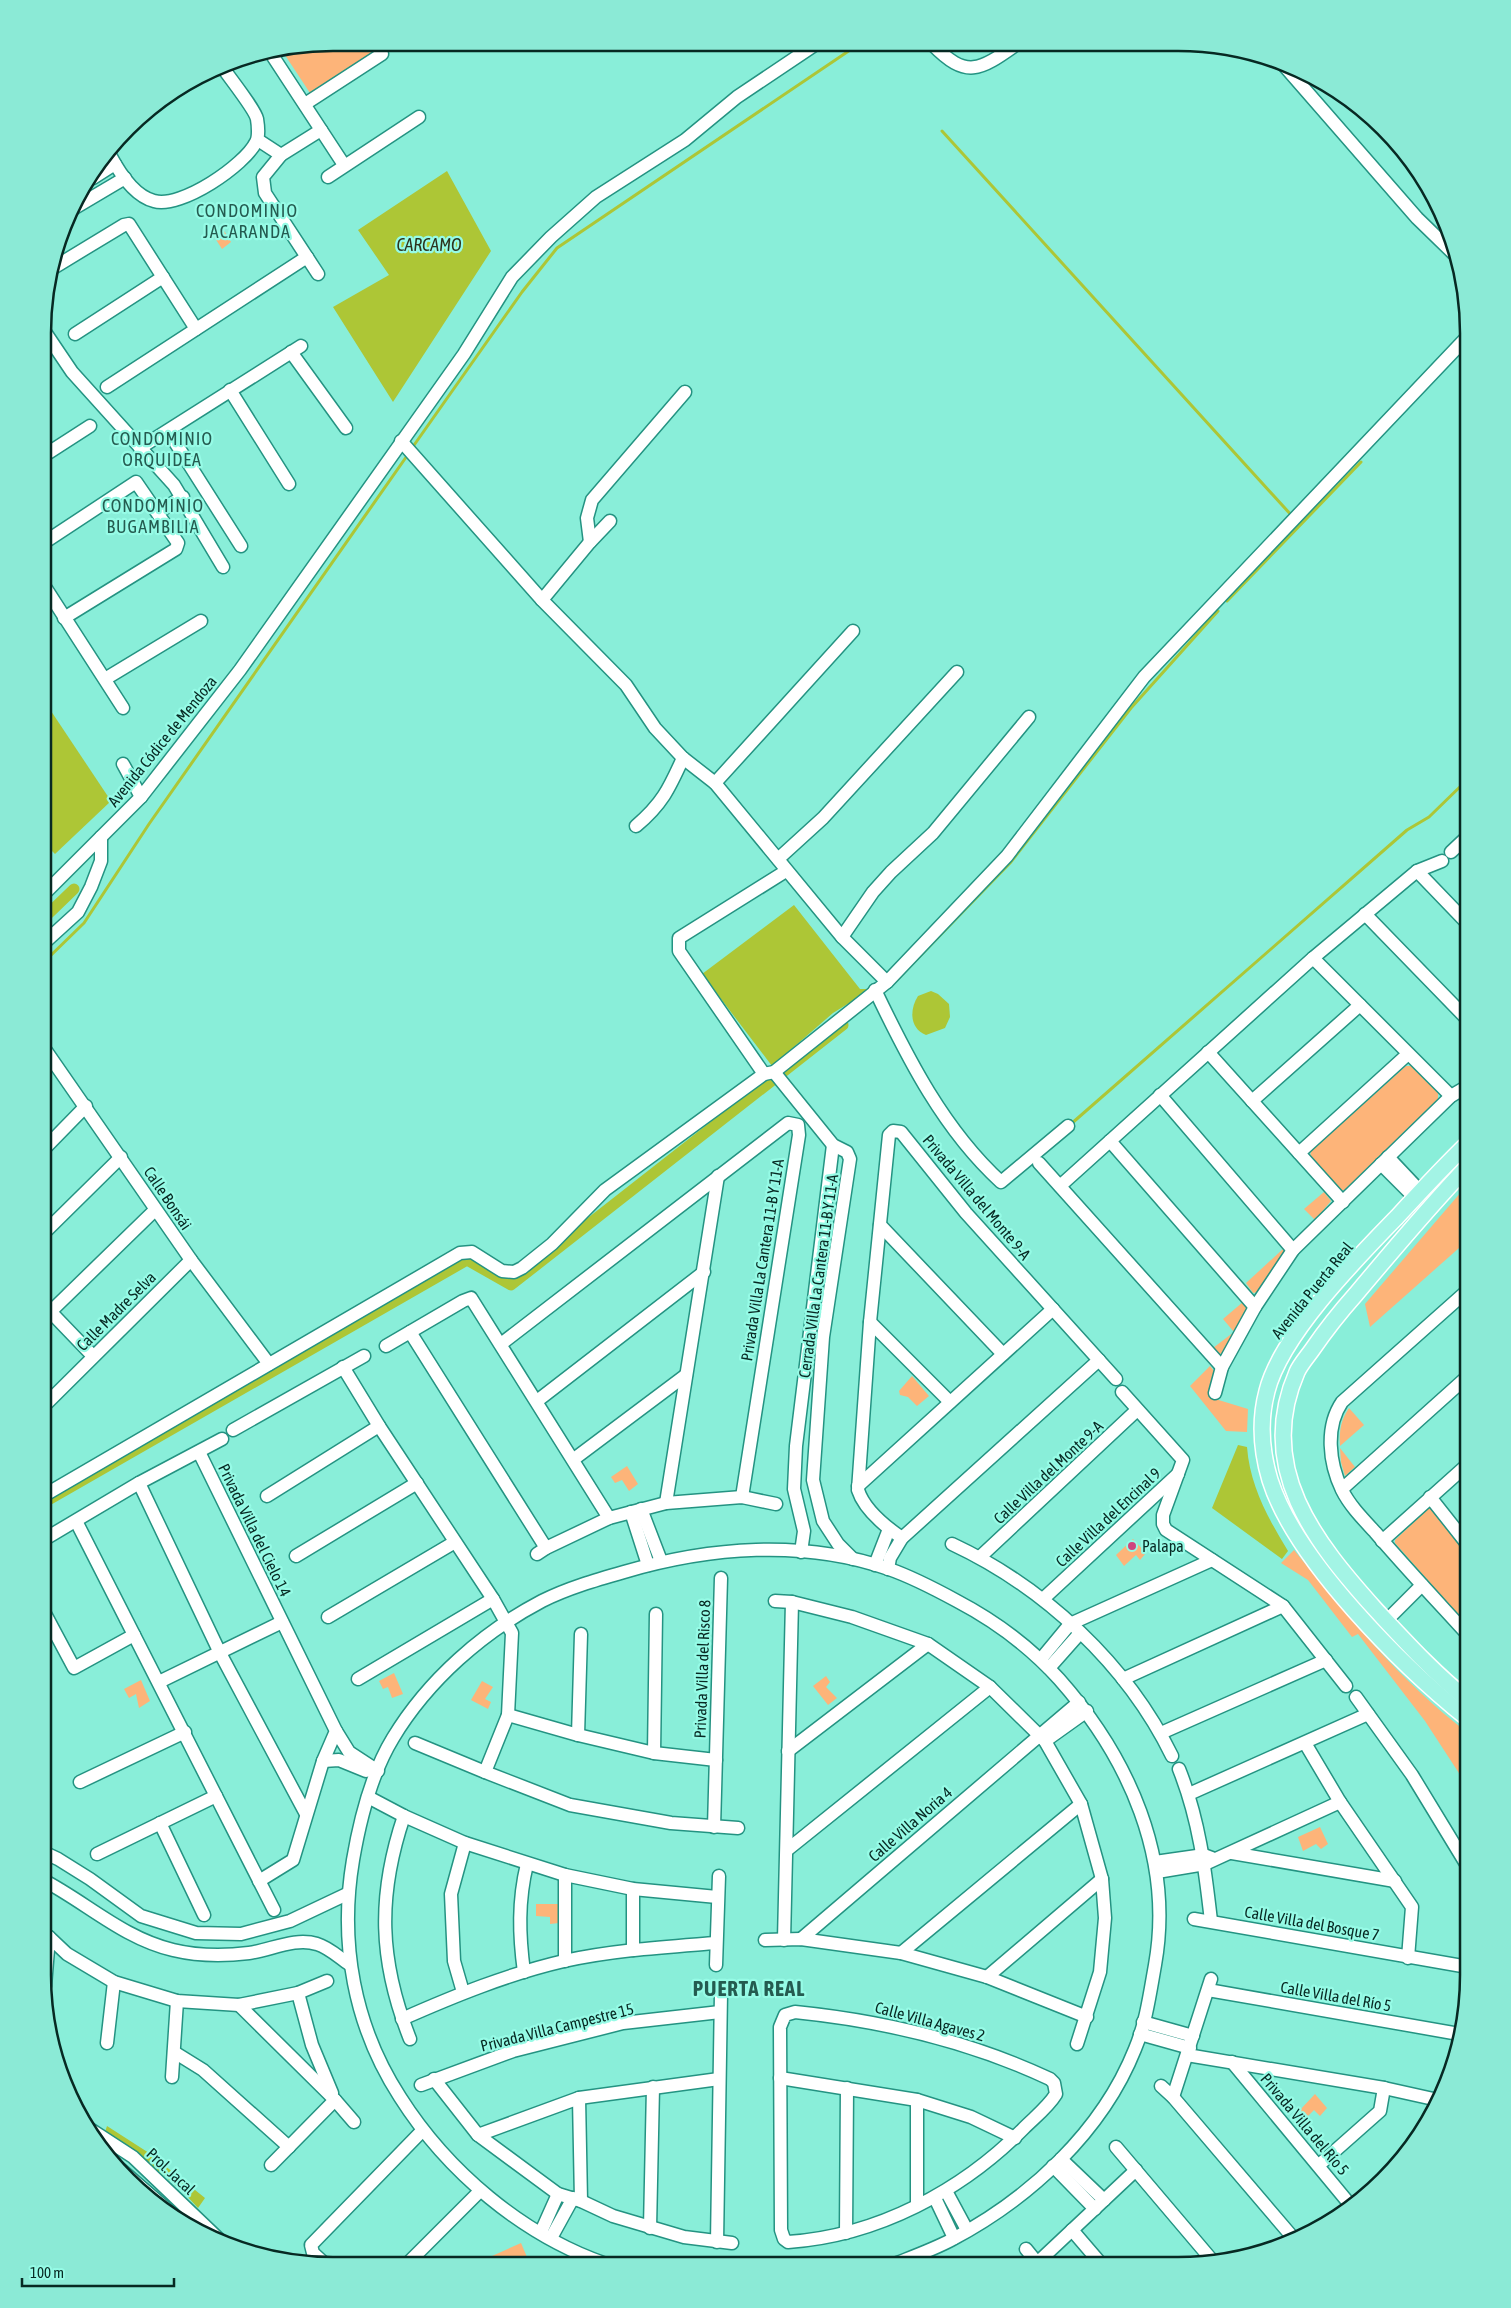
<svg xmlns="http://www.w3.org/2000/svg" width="1511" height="2308" viewBox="0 0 1511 2308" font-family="'Asap Condensed',sans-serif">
<rect width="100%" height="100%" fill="#89eed9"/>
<g fill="#fdb479">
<path d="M333,43h53v1l-76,49 -27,-41z"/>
<path d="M223,229l8,13 -9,7 -9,-14z"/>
<path d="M1406,1066h5l27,27v6l-93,91 -5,1 -30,-34 1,-6z"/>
<path d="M1468,1184v56l-98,87 -5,-23z"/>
<path d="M1324,1192l7,9 -16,19 -11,-11z"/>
<path d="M1283,1249l2,5 -27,38 -5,1 -7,-10z"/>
<path d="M1243,1302l4,4v5l-23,42 -5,1 -6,-6 21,-16 -11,-13z"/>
<path d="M1210,1366l4,5 -2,27 36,11 -1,23 -21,-1 -36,-45z"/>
<path d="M912,1376l17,20 -12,10 -9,-9 -8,-2 -1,-4z"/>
<path d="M1349,1408l15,17 -24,21c-1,-16 1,-26 9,-38z"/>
<path d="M1340,1448l15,19 -10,9 -4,-14z"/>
<path d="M627,1466l11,18 -9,7 -7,-11 -7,3 -4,-6z"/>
<path d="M1428,1509h3l37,45v72l-73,-83v-3z"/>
<path d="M1133,1539l13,14 -6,7 -4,-5 -12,11 -8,-11z"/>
<path d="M1294,1550c53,66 106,131 174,183v54l-43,-66 -67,-87 -6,3 -44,-57 -27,-17z"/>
<path d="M394,1673l9,21 -11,4 -4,-11 -5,2 -4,-8z"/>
<path d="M826,1676l4,6 -4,5 11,11 -9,7 -15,-19z"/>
<path d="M141,1680l9,21 -11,7 -3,-14 -7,4 -5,-9z"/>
<path d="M482,1681l11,6 -8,12 6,3 -3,7 -17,-9z"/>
<path d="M1320,1827l8,17 -7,5 -5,-5 -13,7 -5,-14z"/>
<path d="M536,1904h23v19l-9,1v-7l-14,-1z"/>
<path d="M1315,2094l12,14 -7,8 -6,-6 -9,9 -6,-8z"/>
<path d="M521,2243l9,21h-56z"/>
</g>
<g fill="#adc636">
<path d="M447,171l44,80 -98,151 -60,-95 56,-32 -31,-45z"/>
<path d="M45,702l66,99 -56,53 -11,-11z"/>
<path d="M794,905l66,84h12l-39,24 -61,53 -70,-92z"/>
<path d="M931,991l7,3 11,10 1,13 -5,11 -19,7c-16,-6 -17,-25 -8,-39z"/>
<path d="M1238,1445l9,2c3,39 21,71 41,104l-6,8 -70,-51z"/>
<path d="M107,2126l42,27 56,45 -7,10c-26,-30 -61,-53 -93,-76z"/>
</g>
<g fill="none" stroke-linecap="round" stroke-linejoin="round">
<g stroke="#adc636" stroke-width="3">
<path d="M942,131l351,386"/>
<path d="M412,448l110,-156 35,-44 302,-204"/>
<path d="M1227,601l134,-139"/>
<path d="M44,962l40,-39 65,-99 260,-371"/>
<path d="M890,987l120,-124 121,-155 87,-97"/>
<path d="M1071,1124l336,-294 22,-13 39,-38"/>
</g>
<g stroke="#adc636" stroke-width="11">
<path d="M44,918l30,-29"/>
<path d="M43,1503l424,-243 44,25 332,-260"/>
</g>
<g stroke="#249382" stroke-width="15">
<g id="minor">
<path d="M932,44c35,36 48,26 85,0"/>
<path d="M272,55l72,110"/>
<path d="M1281,62l136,156 36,35"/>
<path d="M305,104l77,-50"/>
<path d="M258,140l23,15"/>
<path d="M110,155c9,17 24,41 44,46 27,8 91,-36 102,-59 3,-5 2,-17 1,-23 -2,-10 -29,-43 -36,-54"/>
<path d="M328,177l91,-60"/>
<path d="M93,178l22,-14"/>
<path d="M71,210l54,-32"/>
<path d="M53,268l71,-43 5,-1 67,105"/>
<path d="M318,274l-53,-81 -2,-16 18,-22 40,-25"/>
<path d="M45,332l27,40 102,113 49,82"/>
<path d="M75,334l88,-57"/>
<path d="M291,352l55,76"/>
<path d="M107,387l200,-130"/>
<path d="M230,390l59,94"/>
<path d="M168,431l73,115"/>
<path d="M401,441l141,159 84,85 29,43 28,30 32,25 127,154 45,45"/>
<path d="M140,448l161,-102"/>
<path d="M45,455l45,-29"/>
<path d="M158,512l25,-15"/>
<path d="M45,542l91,-60 42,61 -2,6 -112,69"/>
<path d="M590,542l-3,-24 5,-18 93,-108"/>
<path d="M45,587l78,121"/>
<path d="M542,600l48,-58 20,-21"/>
<path d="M105,679l96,-58"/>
<path d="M123,764l18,33"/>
<path d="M715,783l138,-152"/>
<path d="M636,826c26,-22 33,-37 47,-68"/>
<path d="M1451,852l17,-16"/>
<path d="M778,859l45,-41 134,-146"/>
<path d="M1417,871l51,53"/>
<path d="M44,894l97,-97 99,-127 224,-316 48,-77 39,-40 45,-40 89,-57 52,-43 79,-53"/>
<path d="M1365,914l103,106"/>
<path d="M842,937l31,-45 18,-20 42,-39 96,-116"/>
<path d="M44,943l34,-31 13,-25 10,-26v-24"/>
<path d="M1313,958l138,138"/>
<path d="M875,990c33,69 69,140 126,192l67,-56"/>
<path d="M44,1048l147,212 78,104"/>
<path d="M1208,1052l135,150"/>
<path d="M774,1072l59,73 14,7 3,7 -27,178 -10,143 10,41 15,23 15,15"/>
<path d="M764,1074l-85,-123v-13l107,-67"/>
<path d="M1160,1095l133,155"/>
<path d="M1252,1101l108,-96"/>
<path d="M1110,1141l145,166"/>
<path d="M44,1149l42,-43"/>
<path d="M1299,1153l109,-99"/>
<path d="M1388,1157l33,35"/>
<path d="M1039,1163l183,204"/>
<path d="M1381,1164l34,34"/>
<path d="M1060,1186l253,-228 104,-87 25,-10"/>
<path d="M880,1225l123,129"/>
<path d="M44,1233l77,-76"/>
<path d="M43,1304l50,52"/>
<path d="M43,1319l112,-109"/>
<path d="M870,1322l80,80"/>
<path d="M410,1332l136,216"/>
<path d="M501,1344l287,-221 10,2 1,10 -57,362"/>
<path d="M386,1346l77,-45 8,-3 138,220"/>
<path d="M343,1367l36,59 114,173 19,34 -4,82 -23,57"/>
<path d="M1122,1392l61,68 -20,55v9l3,6 117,76 63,80"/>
<path d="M1215,1393l7,-26 33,-60 38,-57 158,-154 17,-10"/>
<path d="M537,1401l167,-129"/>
<path d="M43,1407l148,-147"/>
<path d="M233,1430l131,-74"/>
<path d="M199,1452l137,279 -13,30 -30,99 -34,21"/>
<path d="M574,1459l112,-84"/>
<path d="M139,1483l81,170 86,161"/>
<path d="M858,1486l195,-177"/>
<path d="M1342,1489l126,-113"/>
<path d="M43,1496l417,-243 12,-1 30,19 12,1 8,-4 30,-24 53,-54 159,-116 10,-2 113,-90 120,-126 137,-179 324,-341"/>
<path d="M267,1496l112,-70"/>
<path d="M1430,1497l38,48"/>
<path d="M666,1503l52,-327"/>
<path d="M641,1509l20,52"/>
<path d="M631,1512l17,53"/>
<path d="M76,1521l198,389"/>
<path d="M902,1538c-16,-11 -38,-29 -44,-48l12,-168 19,-187 4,-4 8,1 65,81 150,166"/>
<path d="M43,1540l96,-57 83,-44"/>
<path d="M1382,1541l86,-77"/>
<path d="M952,1544c92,43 175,120 220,212"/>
<path d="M801,1552l3,-21 -10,-42 2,-43 37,-301"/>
<path d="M537,1554l9,-6 63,-30 57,-15 76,-6 34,7"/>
<path d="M296,1556l121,-73"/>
<path d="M980,1557l157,-147"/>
<path d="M875,1565l14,-36"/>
<path d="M888,1569l2,-11 12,-20 197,-178"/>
<path d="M1043,1599l135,-125"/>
<path d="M775,1601l17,1 60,15 76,27 62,43 55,54 36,63 21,75 3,39 -5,54 -23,72"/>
<path d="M43,1610l31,58 60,-33"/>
<path d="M328,1617l127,-75"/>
<path d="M1386,1621l36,-36"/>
<path d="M1468,1635c-31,-34 -63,-68 -93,-103 -12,-13 -25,-26 -33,-42 -13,-27 -17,-63 0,-88l126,-112"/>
<path d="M1041,1659l29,-35 142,-64"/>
<path d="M1049,1668l31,-35"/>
<path d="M358,1679l135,-80"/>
<path d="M1123,1679l160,-73"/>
<path d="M159,1682l123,-60"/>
<path d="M1356,1697l56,78 56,92"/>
<path d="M508,1715l70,20 76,18 62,7"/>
<path d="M336,1731l13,21 29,19"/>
<path d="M1161,1733l165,-73"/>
<path d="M578,1735l3,-101"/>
<path d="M1045,1741l42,-30"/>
<path d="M415,1743l70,29 85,33 101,18 67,5"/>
<path d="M1305,1743l35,59 72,105 -4,51"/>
<path d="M788,1751l140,-107"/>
<path d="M654,1753l2,-139"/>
<path d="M323,1761l16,-1 27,11"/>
<path d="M1179,1769c20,50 26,99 32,152"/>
<path d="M80,1782l105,-50"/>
<path d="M1189,1794l179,-80"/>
<path d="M368,1797l36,19 61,27 100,32 68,14 84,8"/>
<path d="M404,1816c-27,80 -25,145 6,223"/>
<path d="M160,1823l44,92"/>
<path d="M714,1827l7,-249"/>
<path d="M787,1850l203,-163"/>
<path d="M43,1852l15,7 32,20 51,37 55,17 45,1 49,-13 57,-27"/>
<path d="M1232,1853l163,28"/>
<path d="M97,1854l119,-58"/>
<path d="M1155,1862l49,-7 8,3"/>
<path d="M1157,1872l48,-8 135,-62"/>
<path d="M43,1880c44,23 80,58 130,70 25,6 52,6 76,3 22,-3 46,-16 68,-9 11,3 23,14 32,20"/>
<path d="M633,1889v61"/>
<path d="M1194,1919l274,48"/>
<path d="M43,1934l6,3 18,17 47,28 63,19 62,4 59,-12 29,-12"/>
<path d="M801,1939l278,-237"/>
<path d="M765,1940l36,-1 100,14 86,24 100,40"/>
<path d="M784,1940l8,-338"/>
<path d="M901,1953l180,-149"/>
<path d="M565,1961v-86"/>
<path d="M716,1965l3,-89"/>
<path d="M524,1972c-5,-37 -6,-71 3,-108"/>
<path d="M987,1977l115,-98"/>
<path d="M45,1986l4,-49"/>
<path d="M1208,1990l251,44"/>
<path d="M463,1992l-9,-31 -3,-67 14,-51"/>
<path d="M298,1993l14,52 20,48"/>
<path d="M239,2005l96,95 19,22"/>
<path d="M795,2012c89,9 174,29 255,67l4,4 2,11c-8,13 -21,23 -32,34 -62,63 -147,108 -236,114l-4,-3 -3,-9 -1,-203 5,-12z"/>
<path d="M402,2019c52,-23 106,-45 162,-58 50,-11 102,-14 152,-18"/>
<path d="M1143,2022l50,14"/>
<path d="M1140,2034l50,14"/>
<path d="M107,2043l7,-61"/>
<path d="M174,2052l29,18 86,77"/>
<path d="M1187,2055l197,33 54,12"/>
<path d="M1232,2062l120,145"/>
<path d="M172,2077l5,-76"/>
<path d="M780,2078l137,22 54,17 44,21"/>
<path d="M434,2079l44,56 80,59 23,7 32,15 71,21 48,6"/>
<path d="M421,2085l92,-34 110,-28 97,-11"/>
<path d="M1161,2086l12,11 122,143"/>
<path d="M1173,2097l38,-118"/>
<path d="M579,2098l2,103"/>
<path d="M917,2100v105"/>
<path d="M90,2129l43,28 91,87"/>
<path d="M478,2135l101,-37 140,-19"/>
<path d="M1116,2147l95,112"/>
<path d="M1061,2159l43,41"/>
<path d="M111,2161l66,57"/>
<path d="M271,2165l64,-65"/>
<path d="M1319,2165l61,-54 4,-23"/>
<path d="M1053,2166l42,43"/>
<path d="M946,2191l21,39"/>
<path d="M935,2198l19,40"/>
<path d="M650,2228l3,-141"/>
<path d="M1072,2230l30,35"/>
<path d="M541,2232l17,-38"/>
<path d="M846,2233l1,-145"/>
<path d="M551,2238l22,-40"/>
<path d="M717,2242l4,-249"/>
<path d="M1026,2249l13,16"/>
<path d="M324,2263l-11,-10 -2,-8 111,-114"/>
<path d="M408,2263l72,-72"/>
<path d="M1037,2263l99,-93"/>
<path d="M606,2264c-84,-29 -159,-93 -206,-167 -46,-71 -61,-154 -47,-237 7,-41 18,-86 40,-122 35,-58 90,-106 149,-137 26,-13 54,-21 82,-29 85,-25 179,-33 265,-3 23,8 46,20 68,32 38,20 74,47 102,78 70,79 115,180 96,286 -5,28 -9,58 -20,84 -33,83 -106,150 -184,191 -19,10 -39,17 -59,25"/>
</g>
</g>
<g stroke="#fff" stroke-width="18">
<g id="major">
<path d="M1468,1700c-33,-26 -63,-59 -92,-90 -61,-68 -121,-142 -79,-238 3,-7 10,-15 15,-22 13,-19 28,-38 44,-56 36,-43 73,-87 112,-128"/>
<path d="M1468,1719c-65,-52 -173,-159 -198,-239 -9,-30 -11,-59 -3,-89 14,-56 90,-133 130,-174 23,-25 46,-50 71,-74"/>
</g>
</g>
<use href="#minor" stroke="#fff" stroke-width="12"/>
<use href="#major" stroke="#a3f4e5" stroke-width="15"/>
</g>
<circle fill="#cf457d" stroke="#96fbe6" stroke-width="2" cx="1132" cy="1546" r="5"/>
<g text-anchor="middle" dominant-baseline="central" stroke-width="4.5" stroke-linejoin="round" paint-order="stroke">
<g font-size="16" fill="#072923" stroke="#96fbe6">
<text transform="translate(162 741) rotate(-51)">Avenida Códice de Mendoza</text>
<text transform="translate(977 1197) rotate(50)">Privada Villa del Monte 9-A</text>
<text transform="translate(168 1198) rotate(56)">Calle Bonsái</text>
<text transform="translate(762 1260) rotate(-81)">Privada Villa La Cantera 11-B Y 11-A</text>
<text transform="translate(818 1276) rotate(-82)">Cerrada Villa La Cantera 11-B Y 11-A</text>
<text transform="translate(1312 1290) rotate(-51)">Avenida Puerta Real</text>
<text transform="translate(116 1311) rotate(-45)">Calle Madre Selva</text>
<text transform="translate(1048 1472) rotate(-43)">Calle Villa del Monte 9-A</text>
<text transform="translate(1108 1517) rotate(-43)">Calle Villa del Encinal 9</text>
<text transform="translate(255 1530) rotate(64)">Privada Villa del Cielo 14</text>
<text transform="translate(702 1669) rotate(-88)">Privada Villa del Risco 8</text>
<text transform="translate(910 1824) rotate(-41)">Calle Villa Noria 4</text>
<text transform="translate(1312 1923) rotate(10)">Calle Villa del Bosque 7</text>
<text transform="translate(1336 1996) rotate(10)">Calle Villa del Río 5</text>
<text transform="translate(930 2021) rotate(15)">Calle Villa Agaves 2</text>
<text transform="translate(557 2027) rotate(-14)">Privada Villa Campestre 15</text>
<text transform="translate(1305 2124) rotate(50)">Privada Villa del Río 5</text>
<text transform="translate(171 2171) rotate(43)">Prol. Jacal</text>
</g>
<g font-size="16" fill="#072923" stroke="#96fbe6" text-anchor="start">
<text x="1142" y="1546">Palapa</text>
</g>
<g font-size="18" letter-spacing="1" fill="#245b50" stroke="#96fbe6">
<text x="247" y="210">CONDOMINIO<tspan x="247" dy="21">JACARANDA</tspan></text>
<text x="162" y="438">CONDOMINIO<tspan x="162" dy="21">ORQUIDEA</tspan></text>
<text x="153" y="505">CONDOMINIO<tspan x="153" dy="21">BUGAMBILIA</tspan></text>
</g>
<g font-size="18" font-style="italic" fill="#2e341d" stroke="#96fbe6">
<text x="429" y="244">CARCAMO</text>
</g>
<g font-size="21" font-weight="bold" letter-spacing="1" fill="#245b50" stroke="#96fbe6">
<text x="749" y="1988">PUERTA REAL</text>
</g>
</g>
<path d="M0 0H1511V2308H0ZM333 51H1178A282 282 0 0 1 1460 333V1975A282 282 0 0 1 1178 2257H333A282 282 0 0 1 51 1975V333A282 282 0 0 1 333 51Z" fill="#8bead6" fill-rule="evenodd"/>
<path fill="none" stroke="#072923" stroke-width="2.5" d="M333 51H1178A282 282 0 0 1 1460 333V1975A282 282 0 0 1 1178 2257H333A282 282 0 0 1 51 1975V333A282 282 0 0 1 333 51Z"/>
<path d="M22 2278v8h152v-8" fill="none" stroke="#072923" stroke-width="2.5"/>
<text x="30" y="2278" font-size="15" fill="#072923" stroke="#96fbe6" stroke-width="4" paint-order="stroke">100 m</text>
</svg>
